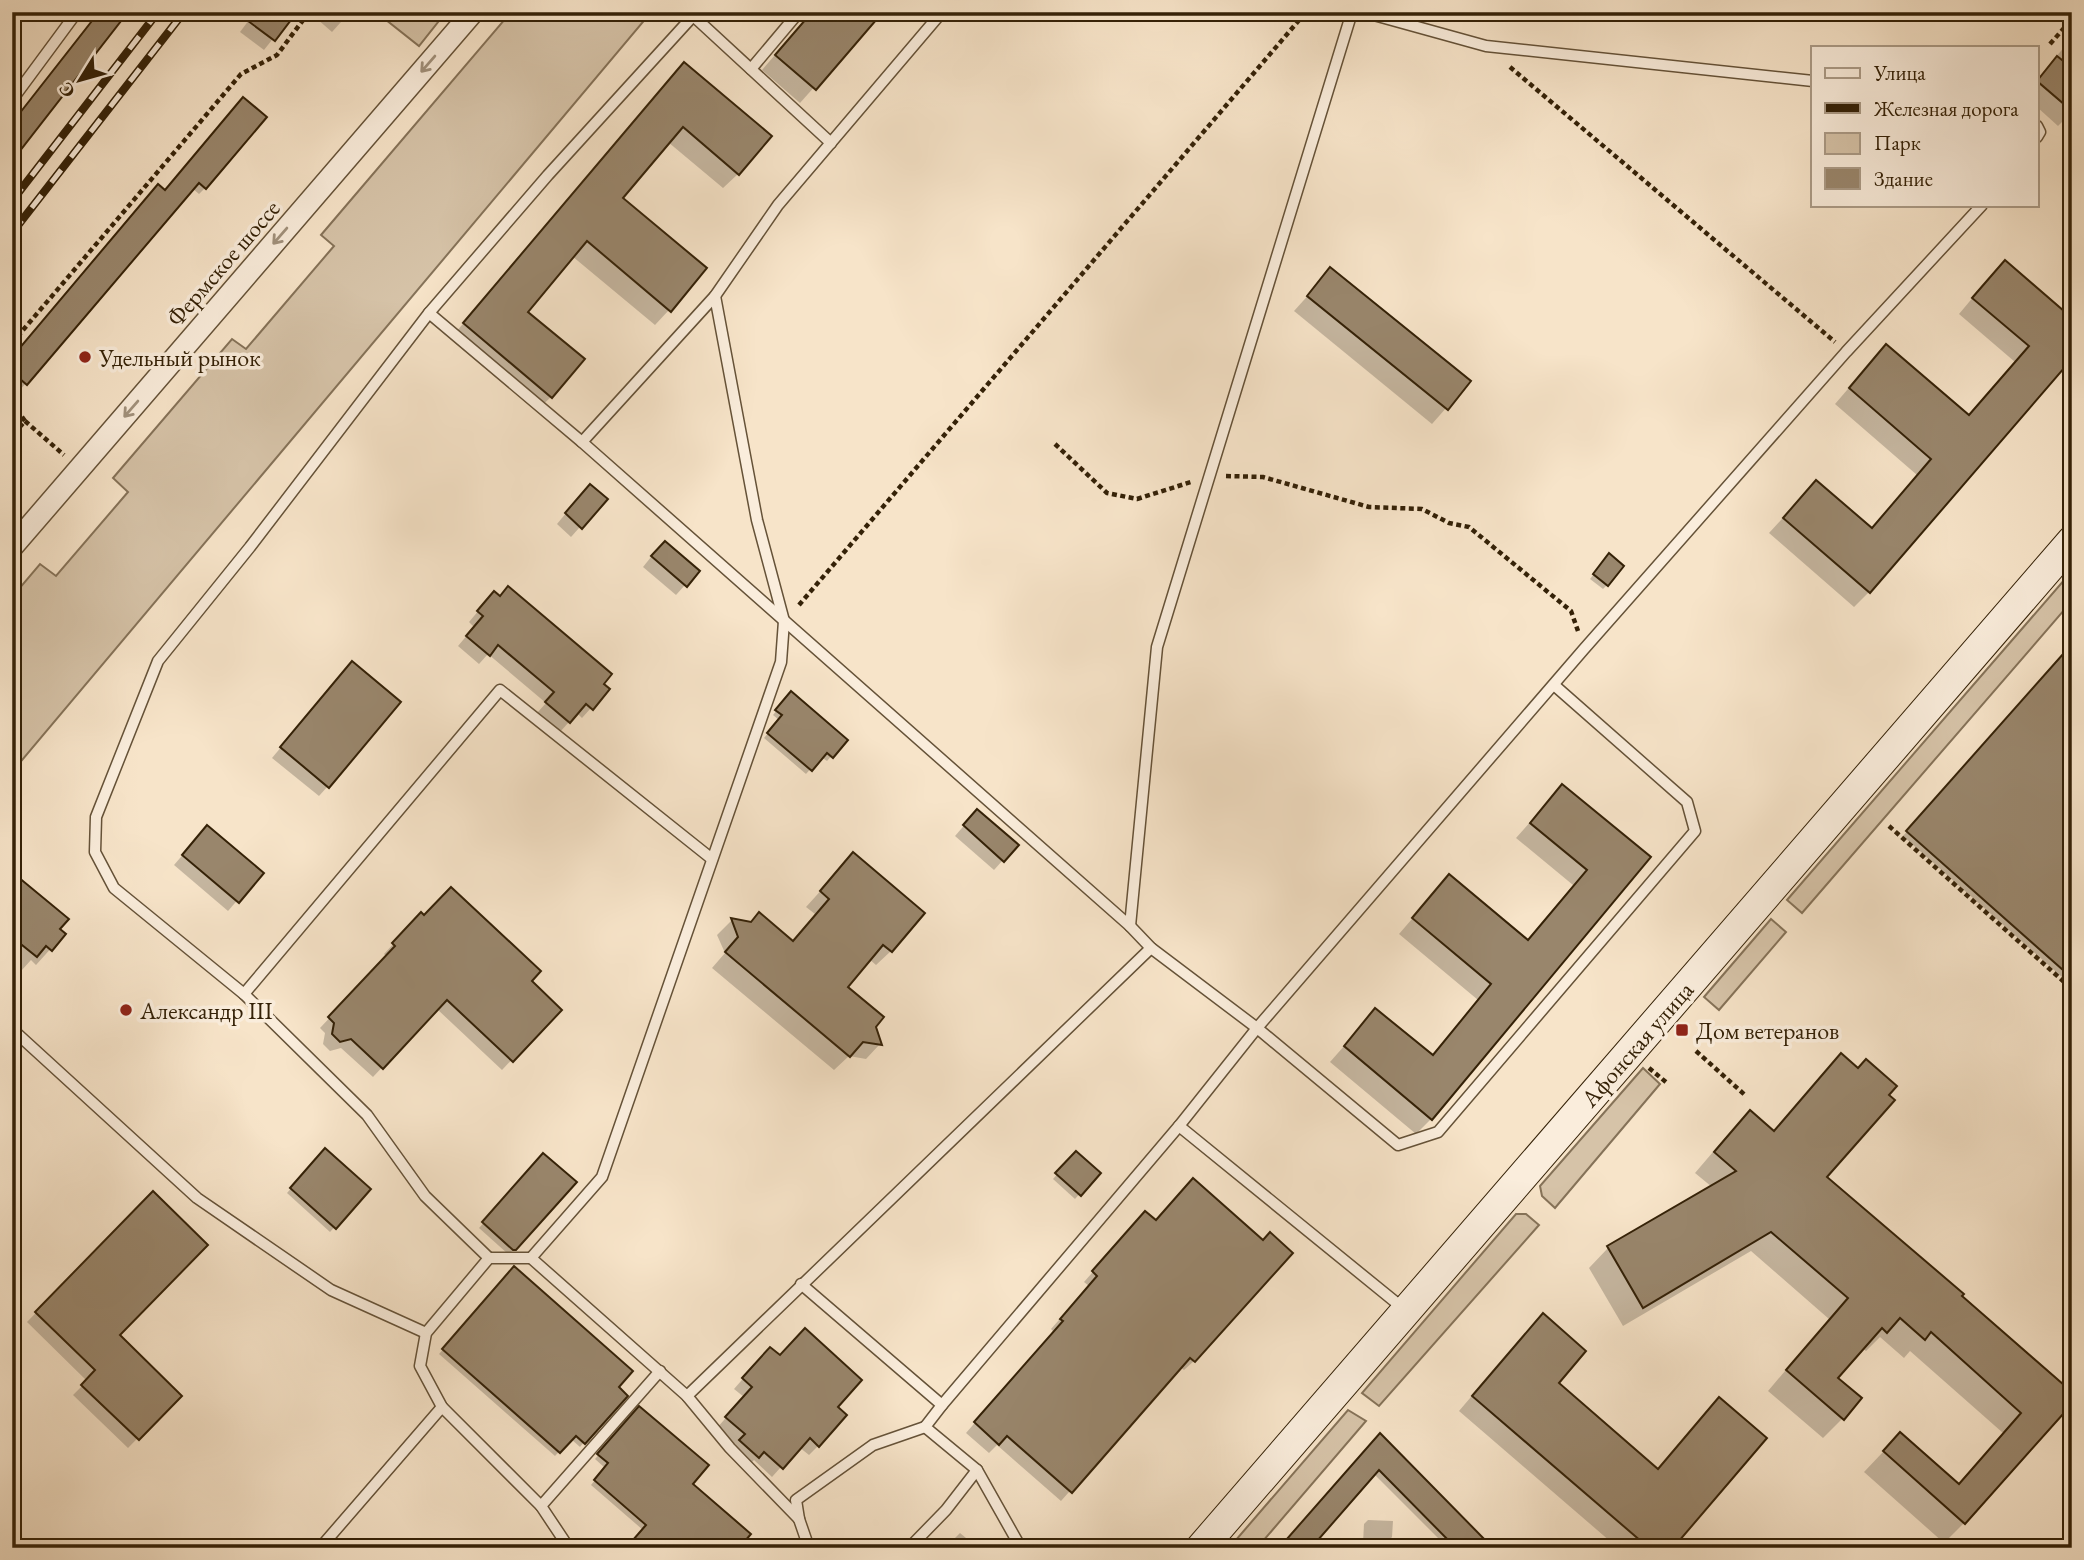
<svg xmlns="http://www.w3.org/2000/svg" width="2084" height="1560" viewBox="0 0 2084 1560" font-family="'EB Garamond',serif">
<rect width="100%" height="100%" fill="#f7e4c9"/>
<filter id="stains"><feTurbulence type="fractalNoise" baseFrequency=".00286" numOctaves="4"/><feColorMatrix values="0 0 0 0 .2 0 0 0 0 .09 0 0 0 0 .02 0 0 0 .5 -.17"/></filter>
<radialGradient id="worn" r=".72"><stop offset=".6" stop-color="#630" stop-opacity="0"/><stop offset="1" stop-color="#630" stop-opacity=".3"/></radialGradient>
<g fill="#d6c3a8" stroke="#857258" stroke-width="2">
<path d="M376,12h70l-27,34z"/>
<path d="M511,12h132l5,4 -636,756v-175l28,-33 16,12 72,-84 -15,-14 119,-139 14,10 88,-103 -13,-11z"/>
<path d="M2072,571v30l-270,312 -15,-13z"/>
<path d="M1771,919l15,13 -67,78 -15,-13z"/>
<path d="M1643,1068l17,16 -105,124 -13,-12 -2,-10z"/>
<path d="M1516,1214h10l13,11 -160,181 -17,-13z"/>
<path d="M1348,1410l18,11 -109,127h-28z"/>
</g>
<g fill="#0003">
<path d="M255,12h39l-30,38 -24,-18z"/>
<path d="M309,12h41l-18,20z"/>
<path d="M812,12h69l-81,91 -38,-33z"/>
<path d="M2072,38v74l-14,14 -21,-19v-28z"/>
<path d="M684,64l54,110 -15,14 -55,-46 -47,56 48,112 -14,15 -83,-69 -47,56 26,85 -15,14 -86,-72z"/>
<path d="M237,105l-32,83 -6,6 -7,-6 -172,202 -8,-7v-25l153,-166z"/>
<path d="M1331,270l138,112 -37,42 -138,-113z"/>
<path d="M1990,277l82,43 -203,272 -15,15 -85,-74 47,-51 55,47 46,-54 -82,-71 37,-43 96,56 47,-55 -56,-48z"/>
<path d="M581,495l24,4 -34,38 -14,-13z"/>
<path d="M655,552l30,33 -9,10 -33,-28z"/>
<path d="M1605,560l2,25 -4,4 -13,-10z"/>
<path d="M485,603l116,81 -10,24 -9,10 -5,-5 -17,19 -23,-19 9,-10 -58,-49 -9,10 -21,-18 16,-19 -5,-5z"/>
<path d="M2072,646v340l-169,-150z"/>
<path d="M343,673l-15,113 -9,10 -47,-38z"/>
<path d="M787,698l59,42 -19,21 -6,-4 -15,17 -42,-36 15,-18 -6,-5z"/>
<path d="M1562,786l86,72 -217,261 -15,15 -86,-72 46,-52 55,46 47,-56 -79,-66 50,-58 78,65 46,-56 -57,-47z"/>
<path d="M968,821l35,39 -9,10 -39,-34z"/>
<path d="M198,837l63,36 -33,38 -54,-46z"/>
<path d="M853,855l38,96 -15,14 -7,-6 -24,28 29,39 6,18 -14,15 -17,-3 -15,14 -122,-102 13,-15 -8,-18 15,-15 18,3 42,19 23,-28 -9,-7z"/>
<path d="M12,875l52,59 -28,31 -5,-5 -10,11 -9,-7z"/>
<path d="M421,914l108,68 30,28 -57,60 -65,-61 -64,68 -32,-29 -11,3 -7,-7 2,-11 -5,-5 67,-71 -3,-3z"/>
<path d="M1841,1055l-16,122 247,218 -108,128 -20,20 -80,-71 36,-38 58,51 45,-52 -93,-82 -6,7 -24,-21 -14,14 -4,-3 -26,31 7,39 -20,20 -55,-47 61,-72 -78,-68 -128,75 -34,-58 19,-20 104,-61 -17,-14 35,-41 20,-19 22,19z"/>
<path d="M325,1150l44,39 -39,43 -43,-39z"/>
<path d="M1076,1153l22,20 -23,26 -22,-20z"/>
<path d="M544,1155l-29,94 -7,5 -29,-26z"/>
<path d="M153,1193l-35,142 61,61 -51,52 -55,-53 14,-14 -60,-59z"/>
<path d="M1136,1223l58,138 -10,9 -4,-3 -119,134 -64,-56 -8,8 -23,-20 88,-101 -3,-3 38,-43 -5,-4z"/>
<path d="M510,1273l106,114 -32,55 -4,5 -9,-8 -16,17 -116,-102z"/>
<path d="M1528,1330l28,53 101,87 48,-56 -34,134h-53l-159,-137z"/>
<path d="M780,1357l55,50 -17,39 -9,9 -10,-8 -27,30 -18,-17 -6,6 -17,-15 5,-6 -19,-17 27,-31 -10,-8 27,-31z"/>
<path d="M639,1409l68,56 -64,65 -52,-45 14,-17 -10,-9z"/>
<path d="M1380,1436l111,112h-43l-74,-74z"/>
<path d="M1368,1520l25,1 -1,16 -4,5 -25,1 1,-19z"/>
<path d="M960,1533l18,15h-33z"/>
</g>
<g fill="#99866c" stroke="#342107" stroke-width="2">
<path d="M99,12h29l-116,149v-38z"/>
<path d="M236,12h61l-22,29z"/>
<path d="M812,12h71l-67,78 -41,-35z"/>
<path d="M2057,56l15,12v43l-35,-30z"/>
<path d="M684,62l88,74 -33,39 -56,-48 -60,71 84,70 -36,44 -84,-71 -59,71 57,47 -33,39 -89,-75z"/>
<path d="M243,97l24,20 -61,72 -7,-6 -172,202 -15,-13v-15l146,-173 7,6z"/>
<path d="M2005,260l67,58v41l-202,234 -87,-75 33,-38 56,48 59,-69 -82,-71 37,-44 83,71 60,-69 -57,-48z"/>
<path d="M1330,267l141,114 -23,29 -141,-114z"/>
<path d="M590,484l18,15 -26,30 -17,-16z"/>
<path d="M665,541l35,30 -13,16 -36,-31z"/>
<path d="M1609,553l15,13 -16,20 -15,-12z"/>
<path d="M508,586l104,88 -8,10 6,5 -17,21 -7,-6 -16,19 -25,-21 9,-10 -56,-47 -8,11 -24,-20 17,-20 -6,-5 17,-20 6,5z"/>
<path d="M2072,644v334l-166,-147z"/>
<path d="M352,661l49,41 -72,86 -49,-41z"/>
<path d="M791,691l57,49 -15,18 -6,-5 -15,18 -45,-38 15,-18 -7,-5z"/>
<path d="M1562,784l89,73 -219,263 -88,-74 31,-38 58,47 58,-71 -79,-66 37,-44 79,66 59,-70 -57,-47z"/>
<path d="M977,809l42,36 -15,17 -41,-37z"/>
<path d="M207,825l57,48 -25,30 -57,-48z"/>
<path d="M853,852l72,61 -33,39 -9,-7 -35,42 36,30 -8,10 6,18 -19,-3 -13,15 -125,-105 13,-15 -7,-19 20,4 8,-10 34,29 36,-42 -9,-8z"/>
<path d="M12,872l57,47 -9,10 6,5 -14,17 -6,-5 -9,11 -25,-20z"/>
<path d="M451,887l90,84 -9,10 30,29 -49,52 -66,-62 -64,69 -32,-30 -11,3 -8,-8 2,-11 -6,-6 67,-71 -3,-3 29,-31 3,3z"/>
<path d="M1841,1053l17,15 8,-9 31,27 -8,9 6,5 -68,77 137,117 -2,2 110,96v12l-107,120 -82,-73 17,-19 59,52 62,-71 -90,-81 -6,8 -25,-22 -13,15 -5,-5 -44,50 24,20 -18,22 -58,-50 62,-72 -77,-66 -128,76 -36,-62 129,-75 -22,-19 36,-42 24,21z"/>
<path d="M325,1148l46,41 -35,40 -46,-41z"/>
<path d="M1076,1151l25,22 -20,23 -26,-23z"/>
<path d="M543,1153l34,29 -61,68h-3l-31,-28z"/>
<path d="M1193,1178l70,62 7,-8 23,21 -98,109 -5,-4 -118,135 -65,-57 -8,9 -25,-23 89,-101 -3,-2 37,-43 -5,-5 53,-60 11,9z"/>
<path d="M153,1191l55,54 -88,90 62,61 -43,44 -58,-55 14,-15 -60,-58z"/>
<path d="M514,1266l119,105 -14,16 9,9 -43,48 -9,-8 -16,17 -118,-104z"/>
<path d="M1543,1313l43,38 -27,32 99,86 61,-72 48,41 -94,110h-24l-177,-152z"/>
<path d="M805,1328l57,52 -24,27 9,8 -28,32 -9,-9 -27,31 -19,-17 -5,6 -20,-18 6,-6 -20,-17 27,-30 -10,-9 28,-31 10,8z"/>
<path d="M639,1406l70,59 -16,19 58,50 -12,14h-113l20,-23 -52,-45 14,-17 -11,-9z"/>
<path d="M1380,1433l113,115h-37l-77,-78 -68,78h-32z"/>
</g>
<g fill="none" stroke-linecap="round" stroke-linejoin="round">
<g stroke="#655238" stroke-width="13">
<g id="lane">
<path d="M689,12l142,131"/>
<path d="M942,12l-164,193 -63,91 -133,146 548,484 21,22 106,80 141,117 40,-13 257,-301 -8,-29 -133,-117"/>
<path d="M1363,12l123,34 327,35"/>
<path d="M751,69l48,-57"/>
<path d="M12,100l65,-88"/>
<path d="M2037,126l3,6 -3,5"/>
<path d="M715,296l42,224 27,101 -3,41 -179,515 -71,81 156,138 43,52 69,71"/>
<path d="M582,442l-153,-129 119,-138 145,-159"/>
<path d="M1130,926l27,-279 195,-635"/>
<path d="M244,994l-130,-106 -19,-36 1,-35 62,-156 92,-114 179,-234"/>
<path d="M12,1029l185,169 134,92 95,43"/>
<path d="M1179,1126l225,183"/>
<path d="M489,1258l-64,-62 -58,-81 -123,-121 256,-304 212,169"/>
<path d="M531,1258h-42l-63,75 -6,33 22,41 99,99 119,-135"/>
<path d="M801,1284l141,121"/>
<path d="M687,1396l464,-448"/>
<path d="M541,1506l28,42"/>
<path d="M320,1548l122,-141"/>
<path d="M809,1548l-10,-29 -3,-19 77,-55 52,-18"/>
<path d="M909,1548l37,-38 31,-40"/>
<path d="M1021,1548l-44,-78 -52,-43 17,-22 237,-279 78,-98 327,-379 262,-297 136,-147"/>
<path d="M1332,1548l98,-3 3,3"/>
</g>
</g>
<g stroke="#655238" stroke-width="24">
<path id="street" d="M12,547l461,-535"/>
</g>
<g stroke="#342107" stroke-width="32">
<path id="secondary" d="M1201,1548l871,-1007"/>
</g>
<g stroke="#342107" stroke-width="4.5" stroke-dasharray="5 3.5" stroke-linecap="butt">
<path d="M2050,44l22,-25"/>
<path d="M1510,67l325,275"/>
<path d="M12,343l229,-269 36,-19 32,-43"/>
<path d="M12,403l13,18 -13,15"/>
<path d="M25,421l39,34"/>
<path d="M1055,444l52,49 30,6 54,-17"/>
<path d="M1226,476l37,1 106,30 53,2 27,14 20,4 102,84 7,20"/>
<path d="M799,605l507,-593"/>
<path d="M1889,826l183,163"/>
<path d="M1696,1051l49,44"/>
<path d="M1649,1068l18,15"/>
</g>
<use href="#lane" stroke="#faeddc" stroke-width="10"/>
<use href="#street" stroke="#faeddc" stroke-width="21"/>
<use href="#secondary" stroke="#faeddc" stroke-width="30"/>
<g stroke="#342107" stroke-width="8">
<g id="rail">
<path d="M12,201l146,-189"/>
<path d="M12,233l172,-221"/>
</g>
</g>
<use href="#rail" stroke="#faeddc" stroke-width="5" stroke-dasharray="16" stroke-linecap="butt"/>
</g>
<defs><path id="oneway-shaft" d="M-6 0H5M1.5-3L5.5 0L1.5 3" fill="none" stroke-width="1.6" stroke-linecap="round" stroke-linejoin="round" transform="scale(1.75)"/></defs>
<g stroke="#a1917c">
<use href="#oneway-shaft" transform="translate(428 64) rotate(131)"/>
<use href="#oneway-shaft" transform="translate(280 236) rotate(131)"/>
<use href="#oneway-shaft" transform="translate(131 409) rotate(131)"/>
</g>
<g fill="#8f2418" stroke="#faeddc" stroke-width="2.5">
<circle cx="85" cy="357" r="7"/>
<circle cx="126" cy="1010" r="7"/>
<rect x="1675" y="1023" width="14" height="14" rx="3.5"/>
</g>
<g text-anchor="middle" dominant-baseline="central" stroke-width="7" stroke-linejoin="round" paint-order="stroke">
<g font-size="24" fill="#342107" stroke="#faeddc">
<text transform="translate(223 263) rotate(-49)">Фермское шоссе</text>
<text transform="translate(1637 1044) rotate(-49)">Афонская улица</text>
</g>
<g font-size="24" fill="#342107" stroke="#faeddc" text-anchor="start">
<text x="99" y="357">Удельный рынок</text>
<text x="140" y="1010">Александр III</text>
<text x="1696" y="1030">Дом ветеранов</text>
</g>
</g>
<rect width="2084" height="1560" fill="none" stroke="#f7e4c9" stroke-width="42"/>
<rect x="14" y="14" width="2056" height="1532" fill="none" stroke="#342107" stroke-width="3.5"/>
<rect x="21" y="21" width="2042" height="1518" fill="none" stroke="#342107" stroke-width="2"/>
<rect x="1811" y="46" width="228" height="161" fill="#faeddc" stroke="#ab9b87" stroke-width="2"/>
<rect x="1825" y="68" width="35" height="10" fill="#faeddc" stroke="#ab9b87" stroke-width="2"/>
<text x="1874" y="80" font-size="21" fill="#342107">Улица</text>
<rect x="1825" y="103" width="35" height="10" fill="#342107" stroke="#ab9b87" stroke-width="2"/>
<text x="1874" y="116" font-size="21" fill="#342107">Железная дорога</text>
<rect x="1825" y="133" width="35" height="21" fill="#d6c3a8" stroke="#ab9b87" stroke-width="2"/>
<text x="1874" y="150" font-size="21" fill="#342107">Парк</text>
<rect x="1825" y="168" width="35" height="21" fill="#99866c" stroke="#ab9b87" stroke-width="2"/>
<text x="1874" y="186" font-size="21" fill="#342107">Здание</text>
<g transform="translate(80 80) rotate(233)" stroke="#faeddc" stroke-width="5" paint-order="stroke">
<path d="M0-5L12 26L0 18L-12 26Z" fill="#342107"/>
<text y="-10" font-size="19" font-weight="bold" text-anchor="middle" fill="#342107">С</text>
</g>
<rect width="100%" height="100%" filter="url(#stains)"/>
<rect width="100%" height="100%" fill="url(#worn)"/>
</svg>
